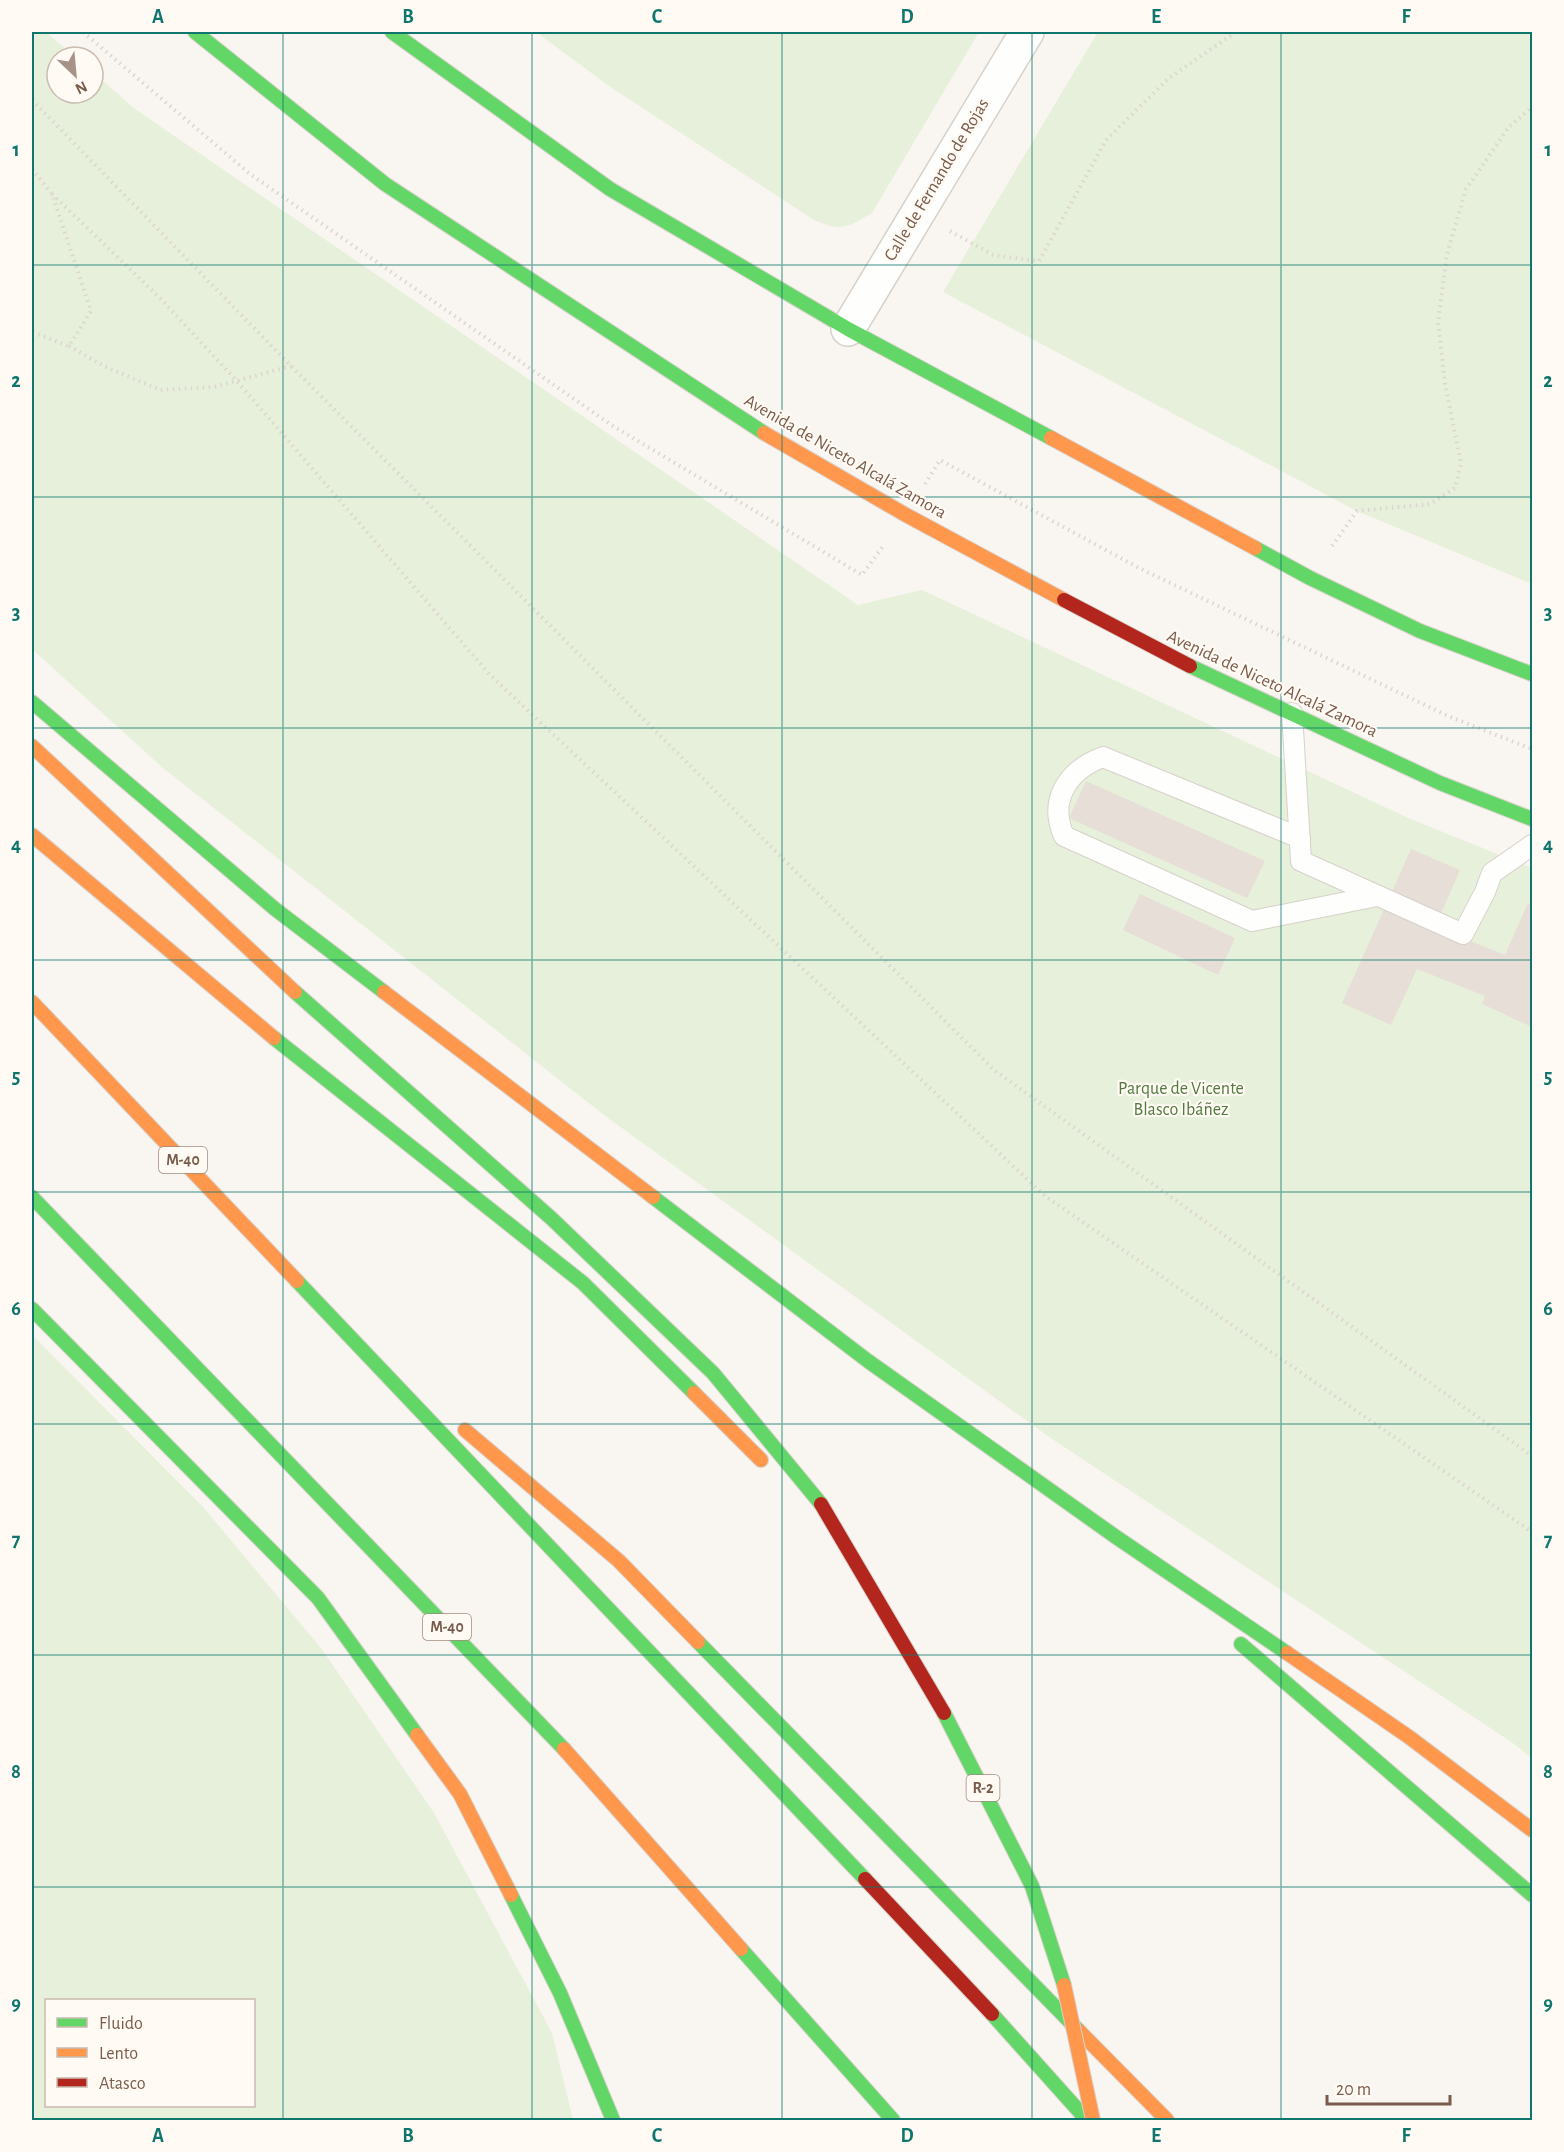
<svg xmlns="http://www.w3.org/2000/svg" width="1564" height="2152" viewBox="0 0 1564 2152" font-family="'Alegreya Sans',sans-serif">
<rect width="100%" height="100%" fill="#f9f5f0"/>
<g fill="#e7f0db" fill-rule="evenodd">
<path d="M32,32h14l29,25h-18v36h36v-21l42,37 723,496 64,-15 486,228 124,50v890l-22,-17 -461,-304 -445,-322 -441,-347 -131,-119z"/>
<path d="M536,32h443l-107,181c-26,15 -30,19 -58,7l-205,-134z"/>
<path d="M1098,32h434v552l-175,-73 -414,-219z"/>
<path d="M32,1335l171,172 118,141 113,165 118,220 21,87h-541zM46,2000h208v106h-208z"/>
</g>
<g fill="#e6ded7">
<path d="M1086,781l179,80 -18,37 -178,-80z"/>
<path d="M1411,849l49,21 -25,57 70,28 23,-52 4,2v122l-50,-23 3,-8 -68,-27 -26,56 -49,-22z"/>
<path d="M1140,894l95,44 -17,37 -95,-45z"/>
</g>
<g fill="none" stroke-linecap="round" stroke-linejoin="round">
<g stroke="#d7d1cb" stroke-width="22">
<g id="lane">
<path d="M1292,713l9,148 162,73 22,-42 7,-19 40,-28"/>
<path d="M1300,838l-197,-81c-35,13 -55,43 -39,79l188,85 125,-25"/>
</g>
</g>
<g stroke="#d7d1cb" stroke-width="36">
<path id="street" d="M848,329l179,-297"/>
</g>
<g stroke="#d9d2cb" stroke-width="16">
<g id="fast">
<path d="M195,32l190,152 379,249"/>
<path d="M392,32l218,157 238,140 203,109"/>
<path d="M1255,548l55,30 110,53 112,43"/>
<path d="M1190,666l250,117 92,36"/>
<path d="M32,702l243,207 109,83"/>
<path d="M295,992l256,226 162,155 108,131"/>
<path d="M274,1038l309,245 111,110"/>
<path d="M32,1197l532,552"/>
<path d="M653,1197l215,164 248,176 171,116"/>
<path d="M297,1281l568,598"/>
<path d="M32,1309l286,289 99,137"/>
<path d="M698,1642l381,389"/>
<path d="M1241,1644l291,251"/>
<path d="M944,1713l88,173 32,99"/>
<path d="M511,1895l49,98 53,127"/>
<path d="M741,1949l152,171"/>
<path d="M992,2014l95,106"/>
</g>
</g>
<g stroke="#d9d2cb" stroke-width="16">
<g id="slow">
<path d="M764,433l142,82 158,85"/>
<path d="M1051,438l204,110"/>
<path d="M32,746l263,246"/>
<path d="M32,835l242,203"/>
<path d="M384,992l269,205"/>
<path d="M32,1002l265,279"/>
<path d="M694,1393l67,67"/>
<path d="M465,1430l154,131 79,81"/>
<path d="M1287,1653l122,84 123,93"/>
<path d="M417,1735l43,59 51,101"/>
<path d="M564,1749l177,200"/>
<path d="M1079,2031l88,89"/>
</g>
</g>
<g stroke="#d9d2cb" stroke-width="16">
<g id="jam">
<path d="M1064,600l126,66"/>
<path d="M821,1504l123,209"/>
<path d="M865,1879l127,135"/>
</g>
</g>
<g stroke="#dcd5d0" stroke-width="4" stroke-dasharray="1.5 4.5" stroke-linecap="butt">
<path d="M83,32l167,142 363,252 249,149 22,-30"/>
<path d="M32,100l259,266 703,704 538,386"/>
<path d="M32,169l20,25 39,117 -22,35 -37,-14"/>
<path d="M52,194l109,105 75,81 254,295 555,521 487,336"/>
<path d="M950,231l43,24 46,6 67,-121 63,-62 67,-46"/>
<path d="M69,346l35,20 56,24 54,-3 77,-21"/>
<path d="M925,484l15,-24 199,108 309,148 84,33"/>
<path d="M1332,546l25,-35 73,-7 25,-16 6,-25 -16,-79 -7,-62 9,-68 19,-65 43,-62 23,-20"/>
</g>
<use href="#lane" stroke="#fefefd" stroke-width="20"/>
<use href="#street" stroke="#fefefd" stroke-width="33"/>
<use href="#fast" stroke="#63d668" stroke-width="14"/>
<use href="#slow" stroke="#ff974d" stroke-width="14"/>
<use href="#jam" stroke="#b3261e" stroke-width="14"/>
<g stroke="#dad1cc" stroke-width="16" stroke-linecap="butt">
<path id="slow-bridge" d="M1064,1985l29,135"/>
</g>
<use href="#slow-bridge" stroke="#ff974d" stroke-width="14"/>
</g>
<path fill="none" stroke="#0f766e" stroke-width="1.5" stroke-opacity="0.55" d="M283,32v2088M532,32v2088M782,32v2088M1032,32v2088M1281,32v2088M32,265h1500M32,497h1500M32,728h1500M32,960h1500M32,1192h1500M32,1424h1500M32,1655h1500M32,1887h1500"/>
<g text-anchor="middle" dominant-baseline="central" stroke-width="4.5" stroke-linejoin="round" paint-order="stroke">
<g fill="#fffaf3" stroke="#a28b7f" stroke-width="1.5">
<rect x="159" y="1147" width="48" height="26" rx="4.5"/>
<rect x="423" y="1614" width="48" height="26" rx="4.5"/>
<rect x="966.5" y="1775" width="33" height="26" rx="4.5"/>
</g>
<g font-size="16" font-weight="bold" fill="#7a5c4d">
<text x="183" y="1160">M-40</text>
<text x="447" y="1627">M-40</text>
<text x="983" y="1788">R-2</text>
</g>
<g font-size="18" fill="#7a5c4d" stroke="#fffaf3">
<text transform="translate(937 180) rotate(-59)">Calle de Fernando de Rojas</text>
<text transform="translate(845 457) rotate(30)">Avenida de Niceto Alcalá Zamora</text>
<text transform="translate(1272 684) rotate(25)">Avenida de Niceto Alcalá Zamora</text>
</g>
<g font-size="18" fill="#537a41" stroke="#fffaf3">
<text x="1181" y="1089">Parque de Vicente<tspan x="1181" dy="21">Blasco Ibáñez</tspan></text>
</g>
</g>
<rect width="1564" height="2152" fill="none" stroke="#fffaf3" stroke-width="66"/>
<rect x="45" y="1999" width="210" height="108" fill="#fffaf3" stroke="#cabbb1" stroke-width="1.5"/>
<rect x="57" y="2018" width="30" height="9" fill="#63d668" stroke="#cabbb1" stroke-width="1.5"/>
<text x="99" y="2029" font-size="18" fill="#7a5c4d">Fluido</text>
<rect x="57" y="2048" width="30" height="9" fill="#ff974d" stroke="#cabbb1" stroke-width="1.5"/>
<text x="99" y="2059" font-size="18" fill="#7a5c4d">Lento</text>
<rect x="57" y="2078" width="30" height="9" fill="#b3261e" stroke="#cabbb1" stroke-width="1.5"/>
<text x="99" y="2089" font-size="18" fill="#7a5c4d">Atasco</text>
<g transform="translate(75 75) rotate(154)"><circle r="28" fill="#fffaf3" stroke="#cabbb1" stroke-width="1.5"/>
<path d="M0-4.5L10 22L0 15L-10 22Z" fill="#a69286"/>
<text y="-9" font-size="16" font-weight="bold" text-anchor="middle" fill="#7a5c4d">N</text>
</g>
<path d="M1327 2095v9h123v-9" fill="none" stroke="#7a5c4d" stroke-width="3"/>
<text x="1336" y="2095" font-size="18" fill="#7a5c4d" stroke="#fffaf3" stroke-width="4.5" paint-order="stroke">20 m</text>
<rect x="33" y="33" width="1498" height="2086" fill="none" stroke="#0f766e" stroke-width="2"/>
<g font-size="20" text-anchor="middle" font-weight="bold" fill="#0f766e">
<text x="158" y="23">A</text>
<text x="408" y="23">B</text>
<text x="657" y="23">C</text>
<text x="907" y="23">D</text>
<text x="1156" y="23">E</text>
<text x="1406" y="23">F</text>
<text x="16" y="156">1</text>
<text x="1548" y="156">1</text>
<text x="16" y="387">2</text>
<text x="1548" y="387">2</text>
<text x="16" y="619">3</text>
<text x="1548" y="619">3</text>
<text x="16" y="851">4</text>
<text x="1548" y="851">4</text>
<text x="16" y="1083">5</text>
<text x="1548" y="1083">5</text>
<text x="16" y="1315">6</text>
<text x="1548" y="1315">6</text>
<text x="16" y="1546">7</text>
<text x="1548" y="1546">7</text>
<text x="16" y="1778">8</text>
<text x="1548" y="1778">8</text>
<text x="16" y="2010">9</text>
<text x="1548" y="2010">9</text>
<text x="158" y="2142">A</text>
<text x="408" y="2142">B</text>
<text x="657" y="2142">C</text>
<text x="907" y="2142">D</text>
<text x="1156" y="2142">E</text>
<text x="1406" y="2142">F</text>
</g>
</svg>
